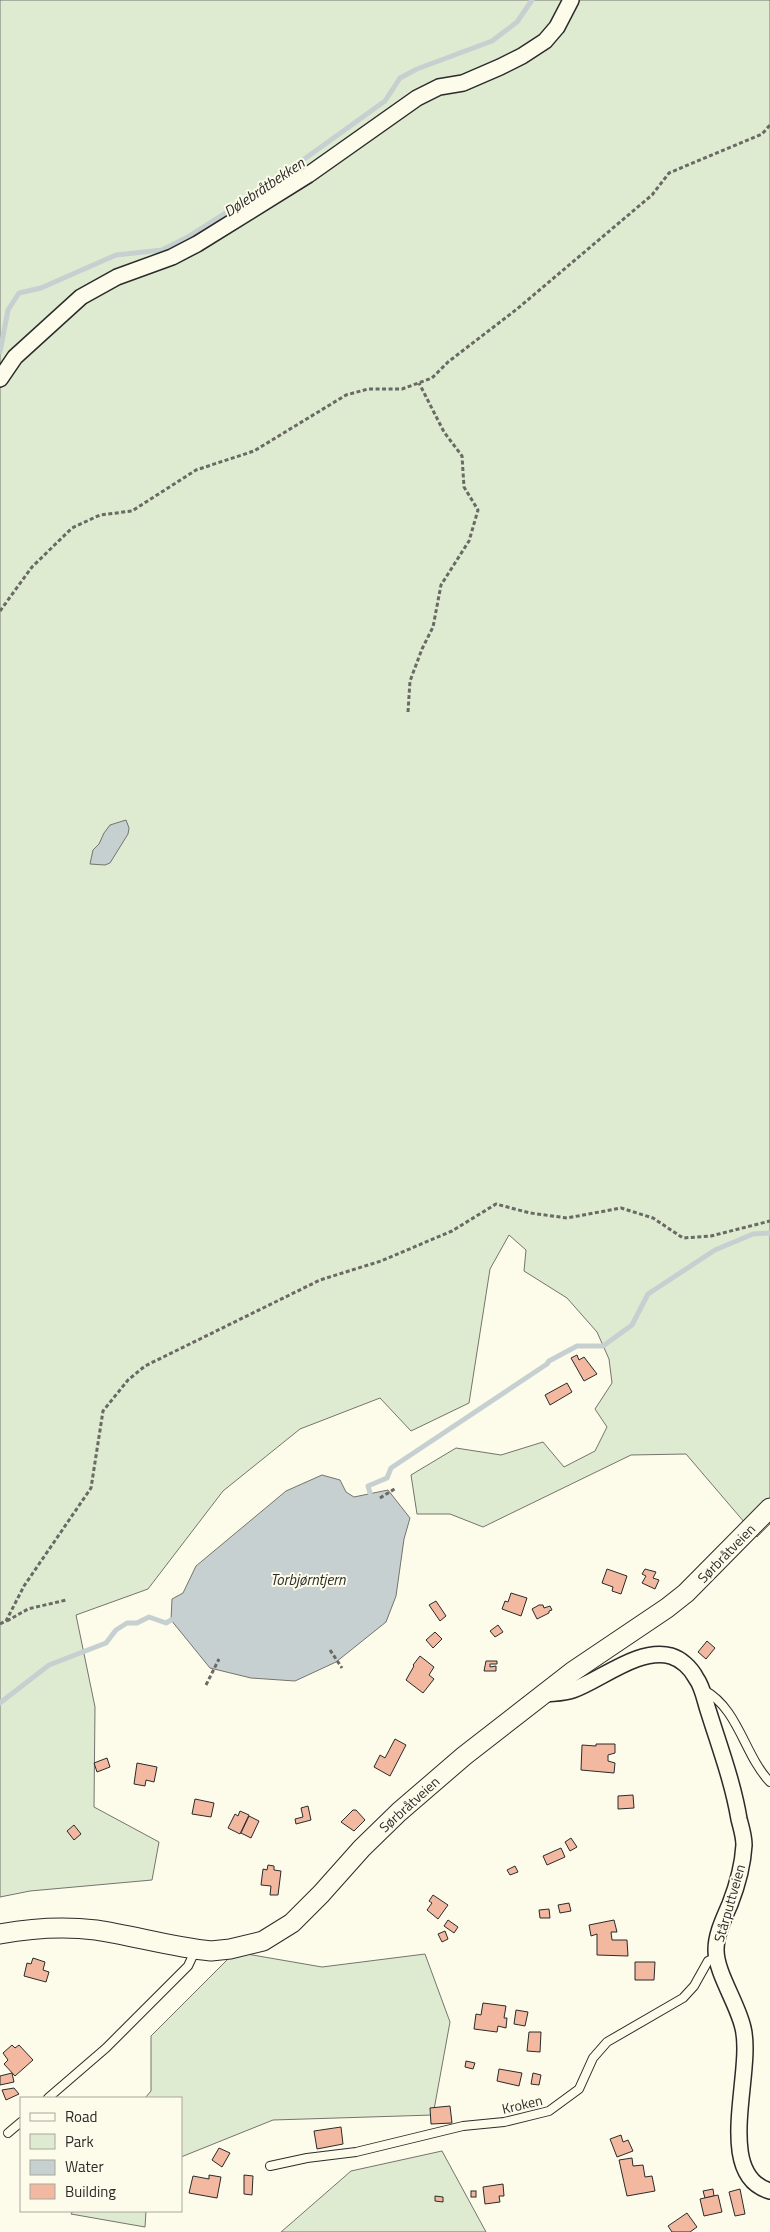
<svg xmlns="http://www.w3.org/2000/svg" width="770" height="2232" viewBox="0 0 770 2232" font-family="'Titillium Web',sans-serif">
<rect width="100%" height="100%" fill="#fdfbea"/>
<g fill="#deebd1" stroke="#74746e">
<path d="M0,0h770v1524l-13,13 -71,-83 -55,1 -148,72 -33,-13h-33l-6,-39 45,-27 45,7 42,-13 21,25 31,-16 12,-24 -12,-18 17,-26 -3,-24 -12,-27 -30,-34 -43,-27 2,-21 -17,-15 -19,34 -21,134 -58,28 -31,-33 -80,31 -77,62 -75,98 -72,26 19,92 -1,100 65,35 -7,38 -122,11 -30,6z"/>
<path d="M235,1952l87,15 103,-13 25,68 -17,93 -160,5 -92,37v-59h-36l6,-7v-55z"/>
<path d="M442,2151l44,81h-205l70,-61z"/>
<path d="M73,2211h73l-1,16 -74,-13z"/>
</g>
<g fill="#c7d0d0" stroke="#74746e">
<path d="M126,820l3,8 -1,6 -18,29 -5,2 -15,-1 3,-14 6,-6 5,-11 6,-8z"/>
<path d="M322,1475l18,5 6,12 8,5 34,-7 22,28 -6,21 -8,57 -10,26 -50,40 -41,19 -44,-3 -41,-10 -39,-48 1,-21 11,-6 13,-27 90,-75z"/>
</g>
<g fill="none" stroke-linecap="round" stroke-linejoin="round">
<g stroke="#c7d0d0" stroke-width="5">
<path d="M0,352l8,-42 11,-17 22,-5 75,-33 46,-5 24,-12 71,-45 128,-92 15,-23 17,-9 75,-28 25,-19 15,-22"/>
<path d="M370,1493l-2,-7 19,-8 4,-10 156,-104 2,-3 28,-15h26l29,-21 16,-31 67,-44 38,-16 17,-1"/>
<path d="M0,1703l49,-38 57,-22 10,-13 11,-7h10l12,-6 17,6 5,-3"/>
</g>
</g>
<g fill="#f2b8a0" stroke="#2b2b2b">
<path d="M577,1355l2,5 5,-3 13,17 -13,7 -13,-23z"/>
<path d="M567,1383l5,9 -22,13 -5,-10z"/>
<path d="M607,1569l20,7 -6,18 -9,-3 1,-4 -11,-4z"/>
<path d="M645,1569l11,3 -3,6 6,2 -4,9 -13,-6 4,-7 -4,-2z"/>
<path d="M511,1593l16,5 -6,18 -19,-7 3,-8 3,1z"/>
<path d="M436,1601l10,15 -6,5 -11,-16z"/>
<path d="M539,1605h4l1,3 6,-2 2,4 -3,1v2l-12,6 -5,-10z"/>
<path d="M498,1625l5,7 -8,5 -5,-6z"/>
<path d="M435,1632l7,7 -9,9 -7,-8z"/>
<path d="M707,1641l8,7 -9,11 -8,-7z"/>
<path d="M420,1656l14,11 -5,8 5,4 -11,14 -17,-13 8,-14 -1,-1z"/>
<path d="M486,1661h11v3h-7v3l6,-1v5h-12z"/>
<path d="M395,1739l11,6 -16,31 -16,-9 6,-12 5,3z"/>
<path d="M596,1744h19v9l-7,2v6l7,2 -1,10 -33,-3 1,-25 14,1z"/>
<path d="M107,1758l3,9 -13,5 -3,-9z"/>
<path d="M137,1763l20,4 -3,15 -8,-2 -1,6 -11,-2z"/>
<path d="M633,1795l1,13 -16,1v-13z"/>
<path d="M195,1799l19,4 -3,14 -19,-3z"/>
<path d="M308,1806l3,14 -15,4 -1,-5 8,-2 -2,-9z"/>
<path d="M353,1810h3l9,10 -11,11 -13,-9z"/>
<path d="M240,1811l9,4 -9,19 -12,-6 7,-14 3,2z"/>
<path d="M249,1816l10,5 -8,17 -10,-5z"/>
<path d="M74,1825l7,9 -7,6 -7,-9z"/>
<path d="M571,1838l6,9 -7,4 -5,-9z"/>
<path d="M561,1848l4,9 -18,8 -4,-9z"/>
<path d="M268,1865l6,1v4l7,1 -3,24h-8l1,-9 -10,-1 2,-16 4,1z"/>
<path d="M515,1866l3,6 -8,3 -3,-5z"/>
<path d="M433,1895l15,10 -10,14 -11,-9 5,-7 -3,-2z"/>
<path d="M569,1903l2,8 -11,2 -2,-8z"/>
<path d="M549,1909l1,9h-10l-1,-8z"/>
<path d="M448,1920l10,7 -4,6 -10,-7z"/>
<path d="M614,1920l3,12h-6l1,8h15l1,16 -31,-1v-21l-6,2 -2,-11z"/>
<path d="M445,1931l3,8 -6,3 -4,-8z"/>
<path d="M33,1958l12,4 -2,8 6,2 -3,10 -22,-6 3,-13 4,1z"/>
<path d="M635,1962h20l-1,18h-19z"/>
<path d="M483,2003l23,3 -2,12h3l-1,10 -8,-2 -1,6 -23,-3 2,-15 5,1z"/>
<path d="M516,2010l12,2 -3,14 -11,-2z"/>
<path d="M529,2032h12l-1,20 -13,-1z"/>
<path d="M12,2045l3,3 4,-3 14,15 -18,16 -11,-12 4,-4 -5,-7z"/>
<path d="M466,2061l9,2 -2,6 -8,-2z"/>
<path d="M499,2069l23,4 -3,13 -22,-5z"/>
<path d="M12,2073l2,9 -14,3v-9z"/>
<path d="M533,2073l8,2 -2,10 -8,-1z"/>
<path d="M14,2088l5,6 -13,6 -4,-10z"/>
<path d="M450,2106l2,17 -21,1 -1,-16z"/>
<path d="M341,2127l2,17 -26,5 -3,-18z"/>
<path d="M621,2135l2,7 5,-2 5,11 -16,6 -7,-18z"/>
<path d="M219,2148l11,5 -8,14 -10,-7z"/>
<path d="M632,2158l1,8 10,-1 2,12 7,-1 3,15 -28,5 -8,-36z"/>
<path d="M209,2175l12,2 -4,21 -28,-5 4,-17 16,3z"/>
<path d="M244,2175l9,1 -1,19 -8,-1z"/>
<path d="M503,2184l1,12h-5l1,6 -15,2 -2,-17z"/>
<path d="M713,2189l1,7 -9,2 -2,-7z"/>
<path d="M740,2189l5,25 -10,2 -6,-24z"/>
<rect x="471" y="2191" width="5" height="6"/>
<path d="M718,2195l4,17 -18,4 -4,-17z"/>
<path d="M435,2196l8,1v5l-8,-1z"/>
<path d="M687,2213l10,14 -7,5h-18l-4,-6z"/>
</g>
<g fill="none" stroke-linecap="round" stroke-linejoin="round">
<g stroke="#2b2b2b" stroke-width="10">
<g id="service">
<path d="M704,1690c35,19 40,65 66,92"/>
<path d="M48,2098l58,-50 82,-82 8,-17"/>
<path d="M8,2133l13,-11"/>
<path d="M270,2166l37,-8 49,-6 107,-26 41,-4 45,-11 30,-22 14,-31 14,-16 76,-44 11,-12 14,-25 8,-4"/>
</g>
</g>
<g stroke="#2b2b2b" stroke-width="18">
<g id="minor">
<path d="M0,379l15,-22 66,-60 36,-20 55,-20 25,-13 111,-69 109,-77 22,-11 24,-4 37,-16 22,-11 23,-15 12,-14 14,-27"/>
<path d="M547,1694c9,-1 17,-1 26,-4 28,-10 66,-43 98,-34 10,3 20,12 25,22 7,9 9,24 13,35 11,35 24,70 30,106 2,8 5,17 5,26 -1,18 -7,41 -14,59 -6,14 -14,30 -14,46 0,23 22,54 27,78 11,44 -30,147 27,163"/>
</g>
</g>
<g stroke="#2b2b2b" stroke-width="21">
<path id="tertiary" d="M0,1934c32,-6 64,-8 96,-4 39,6 76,17 115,21l19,-2 33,-8 29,-18 29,-29 41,-46 37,-36 65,-56 108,-84 95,-64 19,-15 84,-85"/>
</g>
<g stroke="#6a6964" stroke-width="3" stroke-dasharray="4 2.5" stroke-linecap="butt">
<path d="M0,611l32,-44 40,-39 28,-13 32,-4 64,-41 58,-19 92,-56 22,-6h34l30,-11 16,-16 69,-53 135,-114 17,-22 93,-39 8,-9"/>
<path d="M408,712l2,-31 12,-32 11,-22 8,-42 28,-44 9,-31 -14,-23 -2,-31 -18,-24 -25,-49"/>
<path d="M380,1498l16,-10"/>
<path d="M7,1621l21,-12 38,-9"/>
<path d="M0,1624l6,-3 18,-35 67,-98 12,-77 25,-31 17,-14 175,-86 61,-19 71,-30 44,-27 34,9 37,5 54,-10 32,10 30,20 28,-2 59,-15"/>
<path d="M330,1650l12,18"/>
<path d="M206,1685l13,-26"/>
</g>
<use href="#service" stroke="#fdfbea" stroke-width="8"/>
<use href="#minor" stroke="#fdfbea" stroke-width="15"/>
<use href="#tertiary" stroke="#fdfbea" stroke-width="19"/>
</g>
<g text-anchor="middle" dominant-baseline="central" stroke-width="4" stroke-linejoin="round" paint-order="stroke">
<g font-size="14" fill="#2b2b2b" stroke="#fdfbea">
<text transform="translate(726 1553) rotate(-46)">Sørbråtveien</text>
<text transform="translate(409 1804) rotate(-42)">Sørbråtveien</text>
<text transform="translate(729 1903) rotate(-74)">Stårputtveien</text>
<text transform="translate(522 2104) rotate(-13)">Kroken</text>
</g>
<g font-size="15" font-style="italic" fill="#2b2b2b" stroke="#fdfbea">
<text transform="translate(264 187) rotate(-34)">Dølebråtbekken</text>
<text x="308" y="1579">Torbjørntjern</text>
</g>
</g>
<rect x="20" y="2097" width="162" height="115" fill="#fdfbea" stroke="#a9a89e"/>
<rect x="30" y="2113" width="25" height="8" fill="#fdfbea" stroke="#a9a89e"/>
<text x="65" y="2122" font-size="15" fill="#2b2b2b">Road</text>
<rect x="30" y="2134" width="25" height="15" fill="#deebd1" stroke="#a9a89e"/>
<text x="65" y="2147" font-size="15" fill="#2b2b2b">Park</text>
<rect x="30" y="2160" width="25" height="15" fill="#c7d0d0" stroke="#a9a89e"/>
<text x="65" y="2172" font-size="15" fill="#2b2b2b">Water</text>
<rect x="30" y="2184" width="25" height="15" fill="#f2b8a0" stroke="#a9a89e"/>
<text x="65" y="2197" font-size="15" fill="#2b2b2b">Building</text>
</svg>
